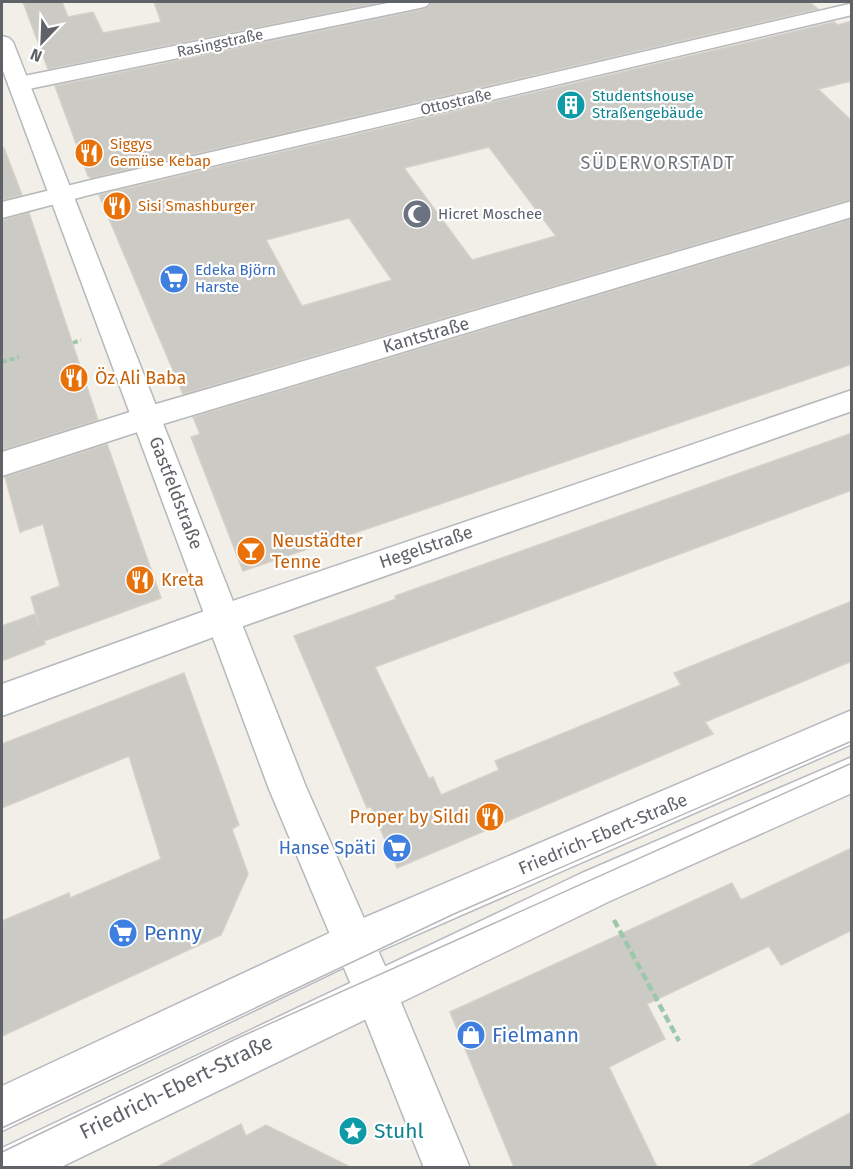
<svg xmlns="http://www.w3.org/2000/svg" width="853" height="1169" viewBox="0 0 853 1169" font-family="'Fira Sans',sans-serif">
<rect width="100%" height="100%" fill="#f1efe8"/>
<g fill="#cccac5" stroke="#d6d1c6" stroke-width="1.5" fill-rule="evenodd">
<path d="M23,2h39l6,15 25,-5 10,21 58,-11 -7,-20h230l-336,67z"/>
<path d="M432,2h377l9,7 -727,169 -3,-2 -33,-90 366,-76 8,-3z"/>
<path d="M852,21v60l-34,8 34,32v78l-669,195 -84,-199 735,-173 4,3zM489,147l67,89 -84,24 -68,-92zM349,218l43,62 -90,26 -36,-66z"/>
<path d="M2,148h2l18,47 -20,5z"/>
<path d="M29,213l69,207 -96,30v-230z"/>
<path d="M852,219v145l-609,207 -52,-134 9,-3 -7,-17z"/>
<path d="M852,433v57l-477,177 54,112 4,-2 8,18 58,-25 -4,-9 186,-76 -7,-12 178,-72v60l-147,61 8,12 -316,134 -26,-61 -4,1 -73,-172 102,-37 -1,-3z"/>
<path d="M107,444l54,154 -117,43 1,3 -43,17v-35l33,-12 4,12 -8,-29 29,-11 -17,-62 -23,8 -15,-55z"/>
<path d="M184,673l55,152 -7,4 16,45 -27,61 -219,101v-115l67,-28 1,5 91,-39 -32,-103 -127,52v-64z"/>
<path d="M852,848v82l-71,35 -12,-19 -122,58 18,35 -56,28 48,100h-143l-64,-155 282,-129 9,17z"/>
<path d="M852,1112v55h-104l76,-40z"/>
<path d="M241,1124l5,12 20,-11 84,42h-193z"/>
</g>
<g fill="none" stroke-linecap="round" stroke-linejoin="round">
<g stroke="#b5b8bc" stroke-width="3">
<g id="minor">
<path d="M393,2h37l-3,4 -7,2 -401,83 -8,-2 -3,-5 3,-5 8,-2z"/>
<path d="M849,4l3,1v10l-759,179 -91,24v-16l89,-22z"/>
<path d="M852,201v16l-699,210 -151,49v-24l144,-45z"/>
<path d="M852,390v21l-617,218 -233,87v-32l222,-80z"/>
<path d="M375,970l15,6 80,192h-46l-70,-177 6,-15z"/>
</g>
</g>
<g stroke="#b5b8bc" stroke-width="3">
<path id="tertiary" d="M2,36l7,2 4,4 293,745 90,204 -6,15 -15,6 -15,-6 -91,-217 -267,-721z"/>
</g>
<g stroke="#b6babf" stroke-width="3">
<g id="secondary">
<path d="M852,710v34l-484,212 -366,175v-45l338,-158z"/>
<path d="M852,757v36l-242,108 -551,267h-57v-20l580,-275z"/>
</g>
</g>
<g stroke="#9cc7a9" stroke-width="4" stroke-dasharray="5 3" stroke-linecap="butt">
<path d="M73,343l8,-3"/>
<path d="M2,362l17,-5"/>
</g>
<path stroke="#9cc7a9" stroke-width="4.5" stroke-dasharray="8 4" stroke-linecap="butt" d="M614,920l65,121"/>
<use href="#minor" fill="#fff" fill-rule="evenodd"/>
<use href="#tertiary" fill="#fff" fill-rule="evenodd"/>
<use href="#secondary" fill="#fff" fill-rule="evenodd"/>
<g stroke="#b6b7b8" stroke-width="1.5">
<path d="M2,1128l452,-214 398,-173"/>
<path d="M2,1152l238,-115 612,-274"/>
</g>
</g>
<defs>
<g id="building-disc" transform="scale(1.5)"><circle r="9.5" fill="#0f9aa8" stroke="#fff"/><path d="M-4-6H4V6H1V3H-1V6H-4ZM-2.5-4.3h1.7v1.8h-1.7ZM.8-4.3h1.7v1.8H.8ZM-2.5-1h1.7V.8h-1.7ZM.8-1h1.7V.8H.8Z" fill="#fff"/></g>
<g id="restaurant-disc" transform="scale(1.5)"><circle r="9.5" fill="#e8710a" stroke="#fff"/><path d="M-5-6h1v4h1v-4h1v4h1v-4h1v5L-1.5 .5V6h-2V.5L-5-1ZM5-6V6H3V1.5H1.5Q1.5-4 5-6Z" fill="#fff"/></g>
<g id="mosque-disc" transform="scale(1.5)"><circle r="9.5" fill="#6b7280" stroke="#fff"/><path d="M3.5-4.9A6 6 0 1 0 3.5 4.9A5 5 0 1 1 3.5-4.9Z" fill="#fff"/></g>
<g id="supermarket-disc" transform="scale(1.5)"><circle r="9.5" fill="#3f7fe0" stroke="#fff"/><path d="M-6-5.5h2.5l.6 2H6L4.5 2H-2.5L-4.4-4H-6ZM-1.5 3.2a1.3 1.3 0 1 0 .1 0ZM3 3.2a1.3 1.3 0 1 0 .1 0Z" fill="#fff"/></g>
<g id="bar-disc" transform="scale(1.5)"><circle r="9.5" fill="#e8710a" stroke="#fff"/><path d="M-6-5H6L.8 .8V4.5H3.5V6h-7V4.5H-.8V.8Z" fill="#fff"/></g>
<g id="shop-disc" transform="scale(1.5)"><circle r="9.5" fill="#3f7fe0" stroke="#fff"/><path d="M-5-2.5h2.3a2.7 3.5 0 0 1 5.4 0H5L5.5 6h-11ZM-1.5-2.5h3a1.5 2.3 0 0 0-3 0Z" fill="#fff"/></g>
<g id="sight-disc" transform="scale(1.5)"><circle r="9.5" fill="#0f9aa8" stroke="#fff"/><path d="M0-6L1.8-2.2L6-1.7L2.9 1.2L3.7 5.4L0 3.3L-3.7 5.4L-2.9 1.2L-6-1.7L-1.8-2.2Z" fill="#fff"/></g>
</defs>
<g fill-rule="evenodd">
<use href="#building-disc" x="571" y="105"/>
<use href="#restaurant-disc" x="89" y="153"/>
<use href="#restaurant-disc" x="117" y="206"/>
<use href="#mosque-disc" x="417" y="214"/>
<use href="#supermarket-disc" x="174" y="279"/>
<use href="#restaurant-disc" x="74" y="378"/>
<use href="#bar-disc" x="251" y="551"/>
<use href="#restaurant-disc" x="140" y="580"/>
<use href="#restaurant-disc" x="490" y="817"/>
<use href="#supermarket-disc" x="397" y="848"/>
<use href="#supermarket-disc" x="123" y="933"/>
<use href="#shop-disc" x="471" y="1035"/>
<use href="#sight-disc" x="353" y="1131"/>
</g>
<g text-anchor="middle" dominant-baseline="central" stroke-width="4.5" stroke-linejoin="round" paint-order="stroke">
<g font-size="15" fill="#5f6368" stroke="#fff">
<text transform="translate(220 43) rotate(-12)">Rasingstraße</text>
<text transform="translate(456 102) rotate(-13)">Ottostraße</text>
</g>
<g font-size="15" fill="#0d838f" stroke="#fff" text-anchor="start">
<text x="592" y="96">Studentshouse<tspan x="592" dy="17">Straßengebäude</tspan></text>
</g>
<g font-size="15" fill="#c56008" stroke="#fff" text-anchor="start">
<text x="110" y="144">Siggys<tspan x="110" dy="17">Gemüse Kebap</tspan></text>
<text x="138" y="206">Sisi Smashburger</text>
</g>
<g font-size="15" fill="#5b616d" stroke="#fff" text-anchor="start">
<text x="438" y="214">Hicret Moschee</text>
</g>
<g font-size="15" fill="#366cbe" stroke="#fff" text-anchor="start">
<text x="195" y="270">Edeka Björn<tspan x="195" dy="17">Harste</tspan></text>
</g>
<g font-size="18" letter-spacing="1.5" fill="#70757a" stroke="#fff">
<text x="658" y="163">SÜDERVORSTADT</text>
</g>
<g font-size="18" fill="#5f6368" stroke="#fff">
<text transform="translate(426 335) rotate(-16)">Kantstraße</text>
<text transform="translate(176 493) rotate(69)">Gastfeldstraße</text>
<text transform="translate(426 547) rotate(-19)">Hegelstraße</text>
<text transform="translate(603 834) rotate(-23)">Friedrich-Ebert-Straße</text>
</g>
<g font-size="18" fill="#c56008" stroke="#fff" text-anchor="start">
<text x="95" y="378">Öz Ali Baba</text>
<text x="272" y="541">Neustädter<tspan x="272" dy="21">Tenne</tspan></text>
<text x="161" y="580">Kreta</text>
<text x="469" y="817" text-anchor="end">Proper by Sildi</text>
</g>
<g font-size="18" fill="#366cbe" stroke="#fff" text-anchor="end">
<text x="376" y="848">Hanse Späti</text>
</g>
<g font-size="21" fill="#366cbe" stroke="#fff" text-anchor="start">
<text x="144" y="933">Penny</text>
<text x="492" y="1035">Fielmann</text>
</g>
<g font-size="21" fill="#5f6368" stroke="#fff">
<text transform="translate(176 1087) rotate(-26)">Friedrich-Ebert-Straße</text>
</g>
<g font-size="21" fill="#0d838f" stroke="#fff" text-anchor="start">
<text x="374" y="1131">Stuhl</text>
</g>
</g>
<rect width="853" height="1169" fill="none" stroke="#5f6368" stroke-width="6"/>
<g transform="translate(42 42) rotate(203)" stroke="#ffffff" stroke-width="4.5" paint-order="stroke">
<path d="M0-4.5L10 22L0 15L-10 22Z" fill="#5f6368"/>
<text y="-9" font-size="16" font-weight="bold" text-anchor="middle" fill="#5f6368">N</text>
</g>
</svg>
